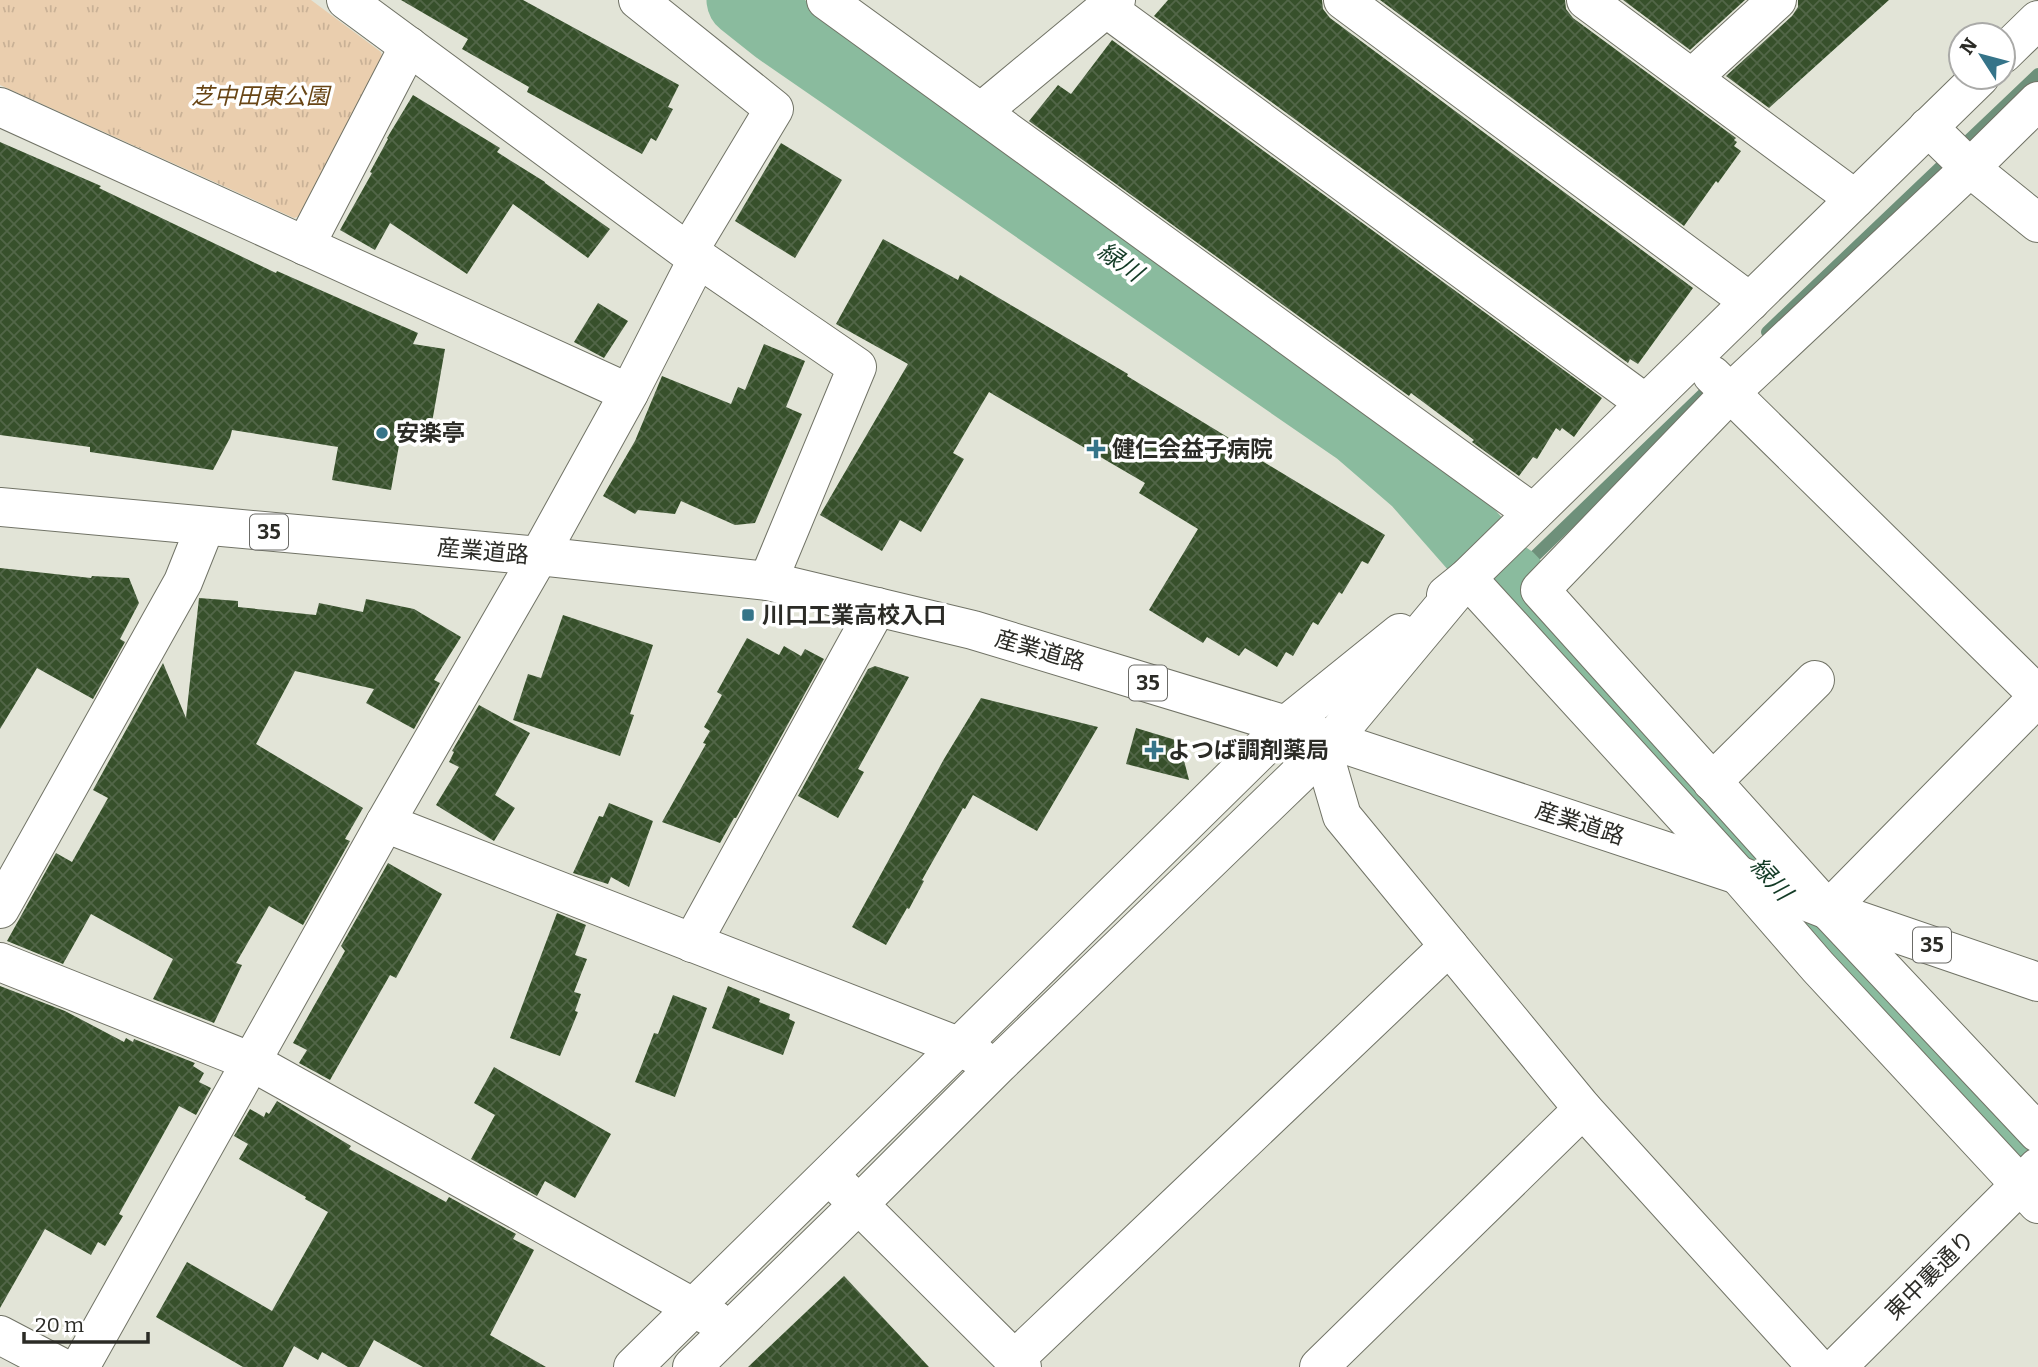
<svg xmlns="http://www.w3.org/2000/svg" width="2038" height="1367" viewBox="0 0 2038 1367" font-family="Bitter,'Noto Sans JP',serif">
<defs>
<pattern id="park-tufts" width="24" height="20" patternUnits="userSpaceOnUse" patternTransform="scale(1.75)"><rect width="24" height="20" fill="#eaceae"/><path d="M3 7l-1-3M5 7V3M7 7l1-3M15 17l-1-3M17 17v-4M19 17l1-3" fill="none" stroke="#c9b196"/></pattern>
<pattern id="building-cross-hatch" width="8" height="8" patternUnits="userSpaceOnUse" patternTransform="scale(1.75)"><rect width="8" height="8" fill="#37502b"/><path d="M0 0l8 8M0 8l8-8" fill="none" stroke="#526648"/></pattern>
</defs>
<rect width="100%" height="100%" fill="#e2e4d7"/>
<path fill="url(#park-tufts)" d="M0,0h311l70,52 5,19 -78,142 -14,5 -294,-133z"/>
<g fill="none" stroke-linecap="round" stroke-linejoin="round">
<g stroke="#6e907a" stroke-width="12">
<path d="M1767,332l271,-258"/>
<path d="M1491,561l18,20 195,-188"/>
</g>
<g stroke="#8abb9e" stroke-width="75">
<path d="M744,0l34,27 582,402 59,51 58,66"/>
<path d="M1509,581l70,87 174,187 285,316"/>
</g>
</g>
<g fill="url(#building-cross-hatch)">
<path d="M401,0h122l156,85 -11,22 5,2 -17,32 -5,-3 -9,16 -115,-62 2,-5 -67,-38 6,-10z"/>
<path d="M1168,0h154l1,9 7,9 363,270 -55,76 -8,-5 -2,4 -474,-347z"/>
<path d="M1380,0h185l1,9 7,9 163,120 -2,2 3,2 -3,4 7,5 -23,32 -2,-2 -32,45z"/>
<path d="M1623,0h122l-55,50z"/>
<path d="M1798,0h91l-120,108 -43,-32 66,-60 6,-9z"/>
<path d="M1112,40l490,358 -28,39 -12,-9 -2,3 -4,-3 -19,31 -4,-2 -14,19 -47,-34 2,-2 -63,-47 -2,3 -380,-275 29,-36 13,9z"/>
<path d="M413,95l87,53 -3,4 48,30v1l65,46 -22,29 -75,-54 -46,70 -77,-51 -15,27 -35,-20 32,-57 -2,-1 18,-33 -1,-1z"/>
<path d="M0,142l101,44 -2,2 177,85 1,-2 141,62 -5,11 32,5 -14,79 -28,-5 -12,67 -59,-10 6,-33 -106,-17 -2,8 -17,32 -123,-18v-5l-90,-12z"/>
<path d="M781,143l61,37 -47,78 -60,-37z"/>
<path d="M883,239l75,41 2,-5 168,99 -1,2 107,65 -2,2 153,92 -17,29 -6,-3 -20,33 -3,-2 -21,33 -5,-3 -20,34 -7,-4 -9,15 -32,-19 -6,8 -32,-19 -4,6 -54,-33 49,-81 -59,-36 6,-10 -156,-91 -36,61 11,6 -43,73 -21,-12 -18,31 -62,-36 88,-151 -72,-40z"/>
<path d="M598,303l30,18 -24,37 -30,-16z"/>
<path d="M764,344l41,17 -19,46 16,7 -47,109 -20,2 -54,-24 -6,13 -37,-4 -3,4 -32,-18 32,-55 27,-65 69,28 7,-17 7,3z"/>
<path d="M0,568l91,10 1,-2 37,2 10,25 -19,36 5,3 -32,57 -56,-31 -37,61z"/>
<path d="M199,598l39,3v6l78,8 3,-12 44,9 3,-13 48,10 47,28 -27,43 6,3 -26,46 -48,-26 8,-14 -79,-18 -39,73 107,64 -18,31 5,2 -47,84 -34,-19 -33,57 6,2 -28,58 -61,-24 20,-40 -82,-45 -28,50 -56,-23 49,-88 16,9 36,-64 -15,-8 70,-127 23,55z"/>
<path d="M563,615l90,30 -23,69 4,1 -14,41 -107,-36 15,-46 13,4z"/>
<path d="M747,638l32,17 5,-9 17,10 4,-7 19,10 -88,159h-2l-14,25 -58,-21 44,-78 -3,-1 7,-12 -6,-4 18,-32 -5,-3z"/>
<path d="M875,666l34,11 -51,92 6,3 -26,46 -40,-22 70,-127z"/>
<path d="M981,698l117,29 -61,104 -64,-36 -8,14 -2,-1 -41,72 2,1 -15,28 -2,-1 -21,37 -34,-18 92,-168z"/>
<path d="M479,705l51,28 -35,62 20,13 -21,33 -58,-36 23,-38 -10,-5 5,-10 -2,-1z"/>
<path d="M1136,728l43,13 10,39 -63,-16z"/>
<path d="M609,803l44,18 -24,66 -18,-10 -3,7 -35,-11 26,-57 4,1z"/>
<path d="M388,863l54,31 -46,84 -6,-3 -60,105 -31,-17 8,-13 -14,-7 52,-92 -4,-5z"/>
<path d="M557,913l29,12 -11,30 12,4 -13,33 7,2 -6,17 3,1 -18,44 -50,-18z"/>
<path d="M0,986l65,25 59,31 2,-4 7,4 1,-3 61,24 -2,3 11,7 -5,9 12,6 -15,27 -17,-9 -60,108 4,2 -18,30 -7,-4 -7,13 -46,-26 -45,79z"/>
<path d="M728,986l32,13 -1,3 31,12 -1,5 6,3 -12,33 -71,-27z"/>
<path d="M673,995l34,13 -32,89 -40,-15 19,-49 4,1z"/>
<path d="M494,1067l117,67 -36,64 -30,-17 -8,15 -66,-37 24,-44 -21,-12z"/>
<path d="M277,1101l74,45 -2,3 97,53 3,-5 67,37 -3,5 21,11 -44,85 56,32h-123l-49,-27 -15,27h-11l-26,-15 -4,8 -24,-14 -11,21h-40l-87,-50 31,-55 85,49 56,-99 -23,-13 1,-2 -67,-38 9,-15 -14,-8 16,-27 14,8 2,-5 3,2z"/>
<path d="M844,1276l85,91h-181z"/>
</g>
<g fill="none" stroke-linecap="round" stroke-linejoin="round">
<g stroke="#717366" stroke-width="40">
<g id="minor">
<path d="M638,0l136,109 -86,143"/>
<path d="M826,0l707,513"/>
<path d="M1343,0l407,302"/>
<path d="M1586,0l269,199"/>
<path d="M1106,8l539,395"/>
<path d="M2003,54l35,-34"/>
<path d="M1692,78l85,-78"/>
<path d="M2038,101l-68,67 -240,225 -190,197 288,320 210,223"/>
<path d="M0,107l629,286"/>
<path d="M981,112l135,-112"/>
<path d="M1928,127l42,41 68,55"/>
<path d="M305,246l104,-200"/>
<path d="M698,258l159,109 -89,214"/>
<path d="M1712,375l326,320"/>
<path d="M1446,595l21,-17 513,-501"/>
<path d="M1323,751l19,65 241,293 234,258"/>
<path d="M1712,782l103,-102"/>
<path d="M385,823l573,223 21,11"/>
<path d="M0,909l183,-327 22,-55"/>
<path d="M1828,910l210,-213"/>
<path d="M692,943l185,-336"/>
<path d="M0,962l252,100 462,257"/>
<path d="M840,1186l182,181"/>
<path d="M0,1335l61,32"/>
<path d="M1014,1360l435,-414"/>
<path d="M80,1367l305,-544 154,-267 90,-163 69,-135 -10,-6 -342,-252"/>
<path d="M633,1367l653,-642 114,-92"/>
<path d="M692,1367l168,-164 137,-137 326,-315 144,-173 271,297 80,92 220,237"/>
<path d="M1319,1367l264,-258"/>
<path d="M1837,1367l201,-200"/>
</g>
</g>
<g stroke="#717366" stroke-width="40">
<path id="major" d="M0,507l539,49 229,25 205,49 313,95 452,150 90,35 210,72"/>
</g>
<use href="#minor" stroke="#fff" stroke-width="38"/>
<use href="#major" stroke="#fff" stroke-width="38"/>
</g>
<g fill="#357489" stroke="#fff" stroke-width="2.5">
<circle cx="382" cy="433" r="7"/>
<path d="M1092.5 438.5h7v7h7v7h-7v7h-7v-7h-7v-7h7z"/>
<rect x="741" y="608" width="14" height="14" rx="3.5"/>
<path d="M1150.5 739.5h7v7h7v7h-7v7h-7v-7h-7v-7h7z"/>
</g>
<g text-anchor="middle" dominant-baseline="central" stroke-width="7" stroke-linejoin="round" paint-order="stroke">
<g fill="#fff" stroke="#6b6b67" stroke-width="2">
<rect x="250" y="514.5" width="38" height="35" rx="5"/>
<rect x="1129" y="665.5" width="38" height="35" rx="5"/>
<rect x="1913" y="927.5" width="38" height="35" rx="5"/>
</g>
<g font-size="21" font-weight="bold" fill="#2b2b26">
<text x="269" y="532">35</text>
<text x="1148" y="683">35</text>
<text x="1932" y="945">35</text>
</g>
<g font-size="23" font-style="italic" fill="#684515" stroke="#fff">
<text x="260" y="96">芝中田東公園</text>
</g>
<g font-size="23" font-weight="bold" fill="#2b2b26" stroke="#fff" text-anchor="start">
<text x="396" y="433">安楽亭</text>
<text x="1112" y="449">健仁会益子病院</text>
<text x="762" y="615">川口工業高校入口</text>
<text x="1168" y="750">よつば調剤薬局</text>
</g>
<g font-size="23" fill="#2b2b26" stroke="#fff">
<text transform="translate(483 551) rotate(5)">産業道路</text>
<text transform="translate(1040 650) rotate(16)">産業道路</text>
<text transform="translate(1580 823) rotate(18)">産業道路</text>
<text transform="translate(1930 1275) rotate(-45)">東中裏通り</text>
</g>
<g font-size="24" font-style="italic" fill="#133b26" stroke="#fff">
<text transform="translate(1120 262) rotate(35)">緑川</text>
<text transform="translate(1771 879) rotate(48)">緑川</text>
</g>
</g>
<g transform="translate(1982 56) rotate(306)"><circle r="33" fill="#ffffff" stroke="#aaaaa8" stroke-width="2"/>
<path d="M0-5L12 26L0 18L-12 26Z" fill="#357489"/>
<text y="-10" font-size="19" font-weight="bold" text-anchor="middle" fill="#2b2b26">N</text>
</g>
<path d="M24 1332v10h124v-10" fill="none" stroke="#2b2b26" stroke-width="3.5"/>
<text x="35" y="1332" font-size="21" fill="#2b2b26" stroke="#ffffff" stroke-width="5" paint-order="stroke">20 m</text>
</svg>
